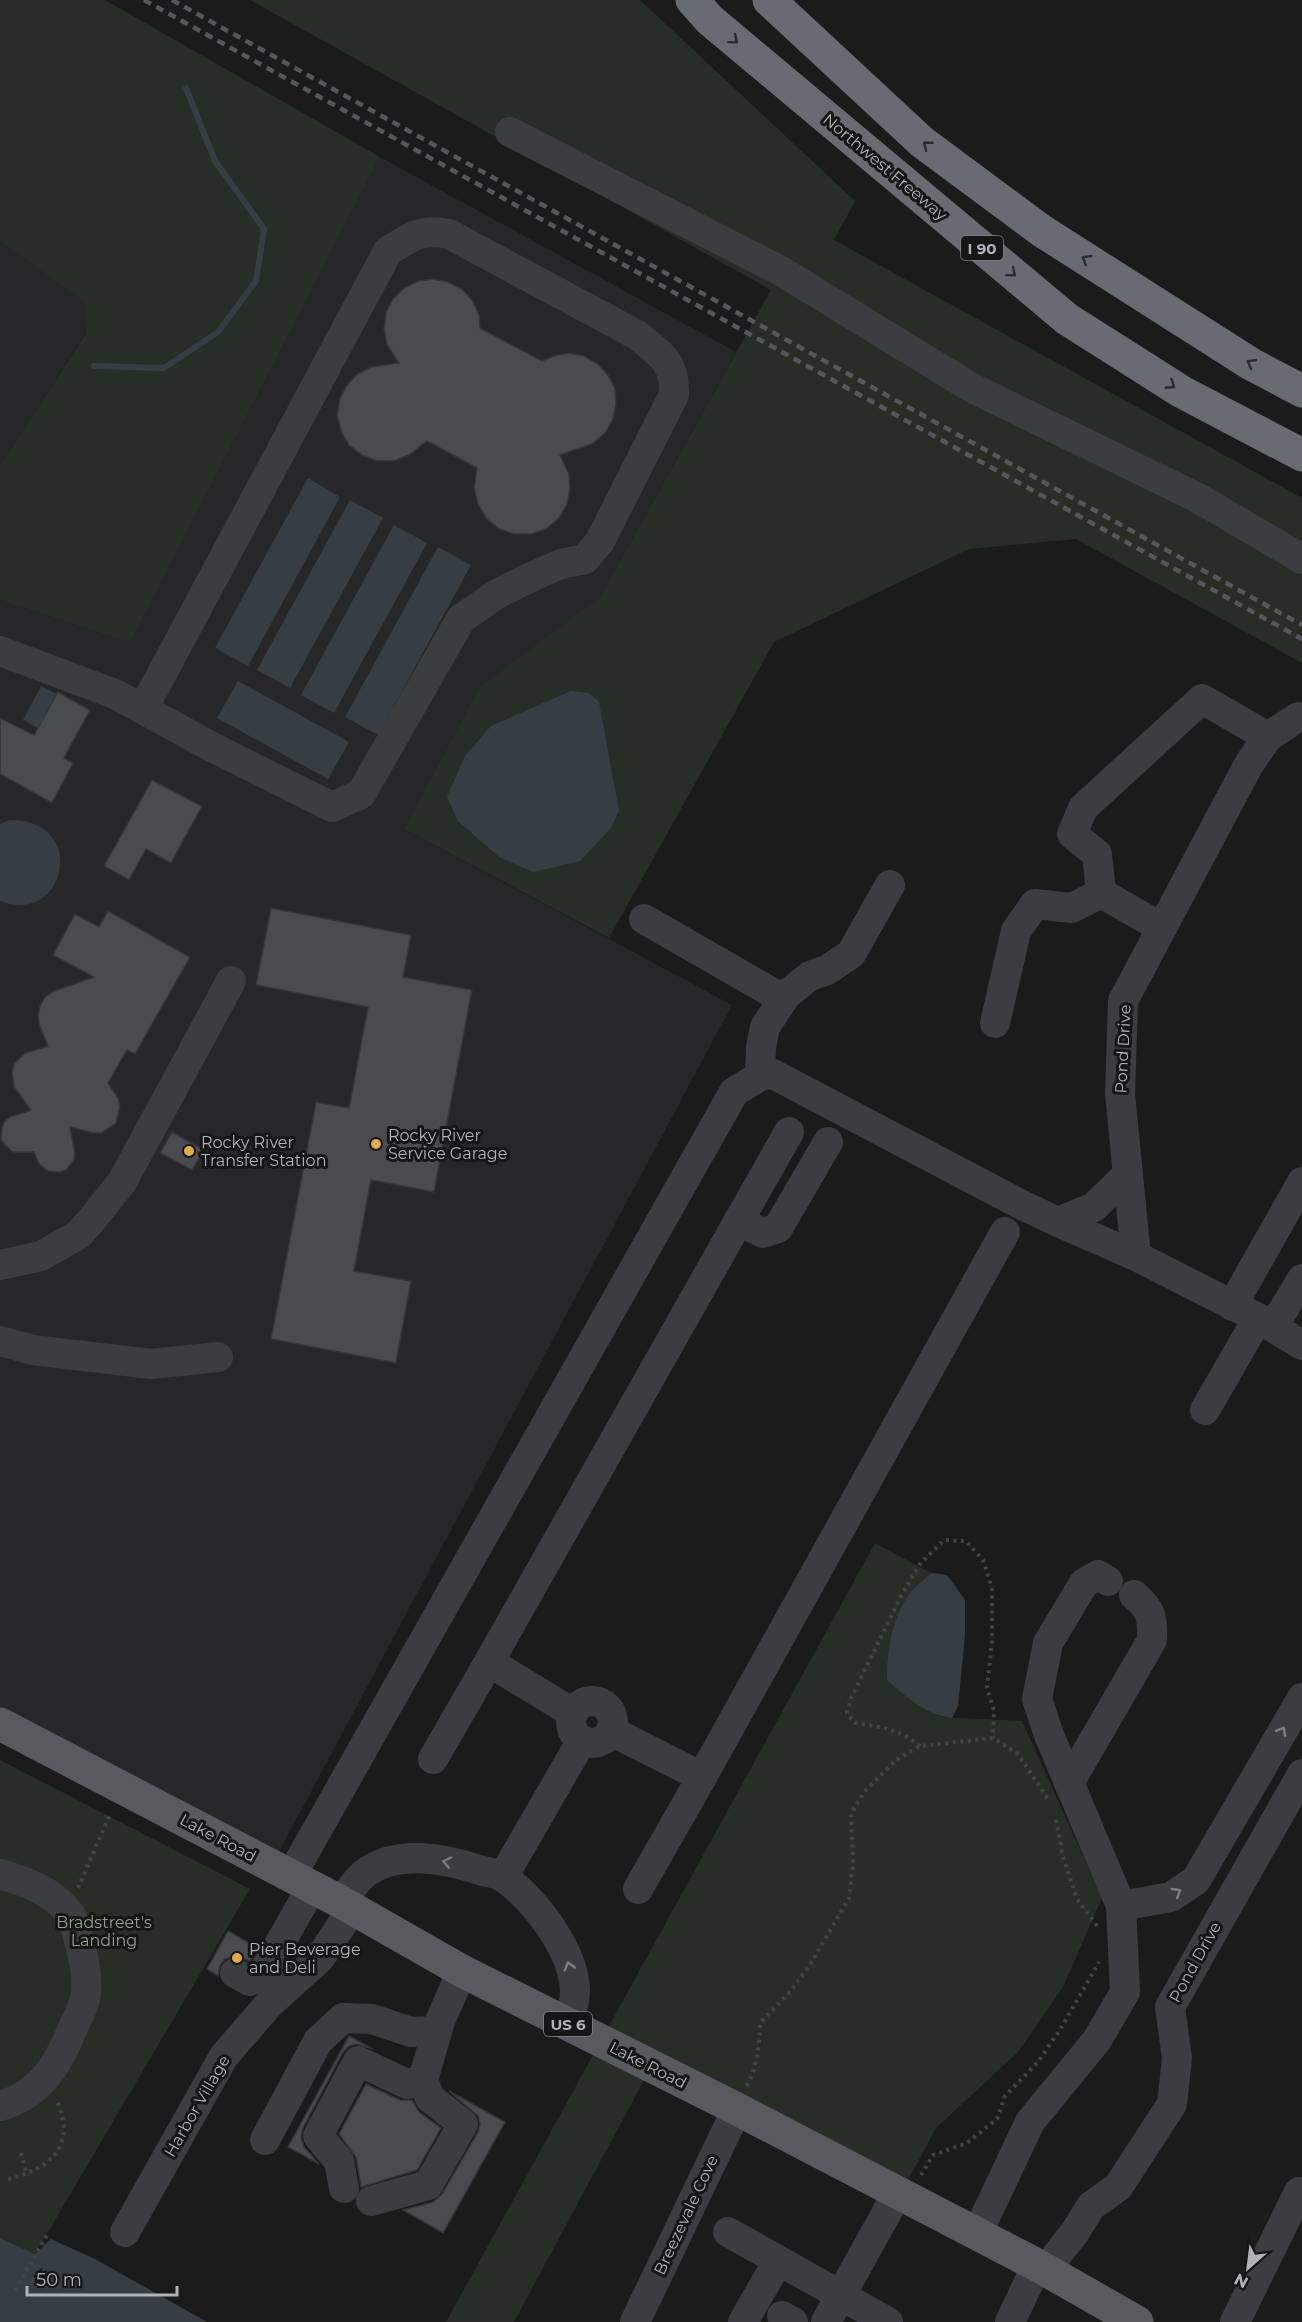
<svg xmlns="http://www.w3.org/2000/svg" width="1302" height="2322" viewBox="0 0 1302 2322" font-family="Montserrat,sans-serif">
<rect width="100%" height="100%" fill="#1b1b1c"/>
<g fill="#272729">
<path d="M380,157l356,195 -136,245 -120,89 -76,143 328,176 -457,854 -275,-147v-1112l130,43z"/>
<path d="M0,241l84,61 2,30 -86,134z"/>
</g>
<g fill="#272e28">
<path d="M0,0h105l275,157 -250,486 -130,-43v-134l86,-133 -2,-31 -84,-61z"/>
<path d="M250,0h390l215,201 -21,39 468,258v165l-226,-124 -107,10 -195,93 -165,296 -205,-109 76,-143 120,-89 171,-307z"/>
<path d="M875,1543l56,30 -20,20 30,124 81,4 80,177 -39,89 -45,65 -82,76 -31,58 -248,-130 -143,266h-68z"/>
<path d="M0,1760l250,129 -215,365 -35,-16z"/>
</g>
<g fill="#363e44">
<path d="M308,478l32,19 -92,169 -33,-18z"/>
<path d="M350,500l33,18 -93,170 -33,-18z"/>
<path d="M394,525l33,18 -93,170 -33,-18z"/>
<path d="M438,547l33,18 -93,170 -33,-18z"/>
<path d="M238,681l111,61 -21,37 -111,-61z"/>
<path d="M41,686l16,8 -19,34 -15,-8z"/>
<path d="M571,691l18,2 10,9 20,109 -9,18 -30,32 -47,11 -34,-15 -41,-36 -11,-24 18,-41 26,-30z"/>
<path d="M10,820c80,0 55,107 -10,81v-77z"/>
<path d="M931,1573l16,2 18,25v36l-7,70 -6,12c-24,-2 -47,-22 -65,-38 0,-30 5,-62 23,-87 6,-7 14,-13 21,-20z"/>
<path d="M0,2238l35,16 16,-15 44,20 112,63h-207z"/>
</g>
<g fill="none" stroke-linecap="round" stroke-linejoin="round">
<path stroke="#363e44" stroke-width="6" d="M94,366l70,2 54,-36 38,-51 8,-52 -49,-68 -29,-73"/>
</g>
<g fill="#4a4b4e" stroke="#353538" stroke-width="1.5">
<path d="M433,279l15,3 14,7 10,11 7,14 1,14 62,33 12,-5 15,-3 15,3 14,8 10,11 7,14 1,15 -3,15 -8,14 -13,11 -32,11 9,19 1,15 -3,15 -8,14 -13,11 -15,5h-17l-15,-5 -13,-11 -8,-14 -4,-16 3,-20 -50,-27 -18,14 -15,6h-17l-15,-6 -13,-10 -8,-14 -4,-16 3,-17 7,-13 10,-11 14,-7 28,-4 -12,-18 -3,-16 2,-17 7,-13 11,-11 14,-7z"/>
<path d="M58,692l32,18 -26,48 9,5 -21,40 -52,-29v-56l34,17z"/>
<path d="M152,780l50,26 -31,57 -25,-14 -17,31 -25,-14z"/>
<path d="M271,908l140,27 -8,42 69,13 -38,202 -63,-12 -17,91 57,10 -15,82 -125,-24 45,-237 33,6 19,-101 -112,-22z"/>
<path d="M108,911l82,46 -55,97 -8,-4 -19,33 10,15 2,9 -4,16 -15,10h-8l-23,-6 5,27 -1,6 -8,10 -6,2 -12,-1 -9,-7 -5,-12h-21l-9,-8 -3,-5 1,-12 3,-6 5,-4 21,-7 -17,-23 -2,-15 2,-8 11,-11 23,-7 -9,-22 -1,-9 2,-9 5,-9 9,-6 40,-14 -41,-22 22,-41 24,13z"/>
<path d="M172,1132l32,18 -12,20 -32,-17z"/>
<path d="M228,1931l30,17 -8,13 -15,-5 -10,3 -5,6 -2,11 -11,-7z"/>
<path d="M349,2036l24,13 -17,-5 -7,2 -6,6 -40,76 -2,9 3,10 15,17 -31,-17z"/>
<path d="M366,2084l34,16h12l7,12 22,16 -24,42 -56,17 -5,-30 -17,-23z"/>
<path d="M449,2091l56,31 -62,111 -40,-23 30,-8 9,-8 36,-62 2,-8 -2,-8z"/>
</g>
<g fill="none" stroke-linecap="round" stroke-linejoin="round">
<g stroke="#424448" stroke-width="4" stroke-dasharray="3 4.5" stroke-linecap="butt">
<path d="M920,1746c-22,-17 -37,-19 -65,-23l-8,-10 4,-15 50,-102 19,-32 24,-24 22,1 17,19 9,28v54l-5,45 7,24 -1,27"/>
<path d="M1056,1820l7,37 14,42 20,27"/>
<path d="M78,1888l33,-76"/>
<path d="M747,2086c10,-20 13,-42 13,-63l30,-31 21,-29 38,-65 4,-35 -2,-49 13,-22 32,-32 24,-14 73,-8 25,16 30,45"/>
<path d="M21,2153l6,22"/>
<path d="M921,2175l12,-20 34,-12 30,-24 8,-23 33,-34 23,-34 38,-66"/>
<path d="M8,2179c42,-10 69,-33 49,-78"/>
<path d="M15,2290l32,-55"/>
</g>
<g stroke="#3c3d41" stroke-width="30">
<path d="M510,132l271,139 191,117 226,110 104,61"/>
<path d="M0,651l115,43 97,53 120,60 29,-13 100,-175 36,-25 34,-17 30,-13 24,-5 15,-18 74,-146c1,-34 -13,-40 -37,-60l-188,-101c-28,-6 -38,3 -61,17l-245,458"/>
<path d="M1302,718l-4,-1 -30,20 -19,27 -126,237 -3,93 16,162 122,62 44,27"/>
<path d="M1101,893l-4,-39 -25,-20 11,-26 119,-109 66,38"/>
<path d="M644,919l139,80"/>
<path d="M995,1023l21,-92 19,-27 37,4 29,-15 61,35"/>
<path d="M760,1076l1,-29 4,-20 21,-32 24,-19 17,-6 24,-16 39,-69"/>
<path d="M738,1221l25,12 15,-5 50,-86"/>
<path d="M1058,1222l78,34"/>
<path d="M0,1265l41,-9 37,-21 11,-12 33,-41 109,-201"/>
<path d="M1232,1306l70,-124"/>
<path d="M1273,1327l29,-48"/>
<path d="M0,1341l33,9 118,14 67,-7"/>
<path d="M1205,1410l53,-92"/>
<circle cx="592" cy="1722" r="21"/>
<path d="M573,1713l-84,-51 300,-530"/>
<path d="M611,1731l91,46 303,-545"/>
<path d="M433,1759l56,-97"/>
<path d="M1069,1783l83,-143c1,-22 -1,-31 -18,-45"/>
<path d="M0,1874c27,8 53,17 70,40 5,7 6,18 9,26 5,18 10,41 6,59 -2,9 -7,18 -11,26 -15,38 -32,69 -74,81"/>
<path d="M291,1876l443,-784 26,-16 13,-2 247,130 38,18 36,-15 34,-33"/>
<path d="M503,1877l79,-137"/>
<path d="M638,1889l64,-112"/>
<path d="M341,1902c8,-10 16,-24 27,-31 33,-22 79,-12 115,0 7,2 16,3 21,7 32,21 78,83 70,123 -1,7 -6,15 -8,22"/>
<path d="M1121,1906l50,-9 25,-17 106,-182"/>
<path d="M235,1973l15,8 10,-3 52,-91"/>
<path d="M265,2140l53,-99 25,-23 29,1 39,13 26,-1"/>
<path d="M344,2188l-5,-27 -21,-25 40,-75 49,23 16,-4"/>
<path d="M371,2201l57,-16 35,-61 -33,-26 -7,-18 17,-59 22,-50"/>
<path d="M125,2232l99,-176 46,-53 50,-45 32,-49"/>
<path d="M728,2232l160,90"/>
<path d="M977,2234l53,-112 67,-82 28,-48 -4,-86 -72,-171 -12,-36 11,-56 36,-60 14,-8 10,6"/>
<path d="M1045,2270l30,-38 16,-26 27,-19 54,-83 5,-46 -7,-51 132,-233"/>
<path d="M782,2316l11,6"/>
<path d="M635,2322l102,-213"/>
<path d="M743,2322l35,-61"/>
<path d="M826,2322l71,-128"/>
<path d="M1010,2322l27,-57"/>
<path d="M1235,2322l64,-130"/>
</g>
<path stroke="#585a60" stroke-width="33" d="M0,1724l341,178 121,69 275,138 300,156 100,57"/>
<g stroke="#686b72" stroke-width="33">
<path d="M692,0l18,20 357,299 115,73 120,63"/>
<path d="M769,0l153,142 120,89 209,133 51,27"/>
</g>
<g stroke="#55575c" stroke-width="4.5" stroke-dasharray="8 6" stroke-linecap="butt">
<path d="M144,0l1158,639"/>
<path d="M172,0l1130,625"/>
</g>
</g>
<defs><path id="oneway-chevron" d="M-2-3.5L2.5 0L-2 3.5" fill="none" stroke-width="1.6" stroke-linecap="round" stroke-linejoin="round" transform="scale(1.5)"/></defs>
<g stroke="#2a2b2e">
<use href="#oneway-chevron" transform="translate(734 40) rotate(40)"/>
<use href="#oneway-chevron" transform="translate(927 145) rotate(-142)"/>
<use href="#oneway-chevron" transform="translate(1086 259) rotate(-148)"/>
<use href="#oneway-chevron" transform="translate(1012 273) rotate(40)"/>
<use href="#oneway-chevron" transform="translate(1251 363) rotate(-150)"/>
<use href="#oneway-chevron" transform="translate(1171 385) rotate(33)"/>
</g>
<g stroke="#7b7e84">
<use href="#oneway-chevron" transform="translate(1282 1731) rotate(-60)"/>
<use href="#oneway-chevron" transform="translate(447 1862) rotate(-168)"/>
<use href="#oneway-chevron" transform="translate(1177 1892) rotate(-31)"/>
<use href="#oneway-chevron" transform="translate(569 1966) rotate(-106)"/>
</g>
<g fill="#e0ab4f" stroke="#161617" stroke-width="2">
<circle cx="376" cy="1144" r="6"/>
<circle cx="189" cy="1151" r="6"/>
<circle cx="237" cy="1958" r="6"/>
</g>
<g text-anchor="middle" dominant-baseline="central" stroke-width="6" stroke-linejoin="round" paint-order="stroke">
<g fill="#161617" stroke="#818489" stroke-width="1.5">
<rect x="961" y="236" width="42" height="24" rx="4.5"/>
<rect x="544" y="2012" width="48" height="24" rx="4.5"/>
</g>
<g font-size="15" font-weight="bold" fill="#afb3ba">
<text x="982" y="248">I 90</text>
<text x="568" y="2024">US 6</text>
</g>
<g font-size="16" fill="#afb3ba" stroke="#161617">
<text transform="translate(885 167) rotate(40)">Northwest Freeway</text>
<text transform="translate(1123 1049) rotate(-87)">Pond Drive</text>
<text transform="translate(218 1838) rotate(28)">Lake Road</text>
<text transform="translate(1195 1962) rotate(-61)">Pond Drive</text>
<text transform="translate(648 2065) rotate(27)">Lake Road</text>
<text transform="translate(197 2106) rotate(-60)">Harbor Village</text>
<text transform="translate(686 2215) rotate(-65)">Breezevale Cove</text>
</g>
<g font-size="16" fill="#afb3ba" stroke="#161617" text-anchor="start">
<text x="388" y="1135">Rocky River<tspan x="388" dy="18">Service Garage</tspan></text>
<text x="201" y="1142">Rocky River<tspan x="201" dy="18">Transfer Station</tspan></text>
<text x="249" y="1949">Pier Beverage<tspan x="249" dy="18">and Deli</tspan></text>
</g>
<g font-size="16" fill="#88a389" stroke="#161617">
<text x="104" y="1922">Bradstreet's<tspan x="104" dy="18">Landing</tspan></text>
</g>
</g>
<g transform="translate(1248 2268) rotate(208)" stroke="#161617" stroke-width="4.5" paint-order="stroke">
<path d="M0-4.5L10 22L0 15L-10 22Z" fill="#afb3ba"/>
<text y="-9" font-size="16" font-weight="bold" text-anchor="middle" fill="#afb3ba">N</text>
</g>
<path d="M27 2286v9h150v-9" fill="none" stroke="#afb3ba" stroke-width="3"/>
<text x="36" y="2286" font-size="18" fill="#afb3ba" stroke="#161617" stroke-width="4.5" paint-order="stroke">50 m</text>
</svg>
